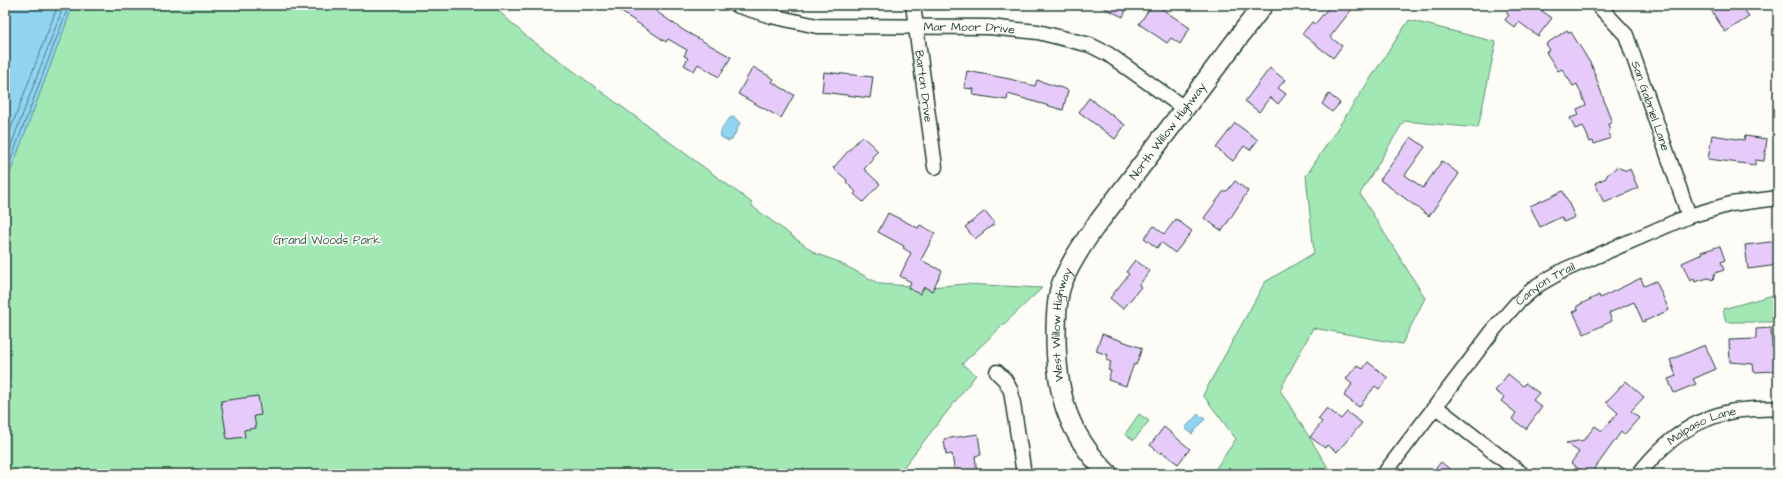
<svg xmlns="http://www.w3.org/2000/svg" width="1783" height="479" viewBox="0 0 1783 479" font-family="'Architects Daughter',sans-serif">
<rect width="100%" height="100%" fill="#fdfcf7"/>
<filter id="ink" filterUnits="userSpaceOnUse"><feTurbulence type="fractalNoise" baseFrequency=".025" numOctaves="2"/><feDisplacementMap in="SourceGraphic" scale="8" xChannelSelector="R" yChannelSelector="G"/><feConvolveMatrix kernelMatrix="1 2 1 2 8 2 1 2 1" color-interpolation-filters="sRGB"/></filter>
<g filter="url(#ink)">
<g fill="#a2e8b4" stroke="#609274">
<path d="M73,5h419l34,31 225,166 2,5 62,46 21,8 44,23 50,3 35,-3 77,4 -80,76 14,11 -78,99h-893v-288z"/>
<path d="M1409,20l87,22 -18,86 -74,-7 -44,73 65,104 -23,46 -89,-16 -33,62 52,84h-120l24,-35 -33,-44 62,-113 49,-29 -8,-77z"/>
<path d="M1773,295l5,3v53l-1,-29h-51l-3,-13z"/>
<path d="M1139,414l10,7 -15,19 -9,-6z"/>
</g>
<g fill="#90d4f2" stroke="#6398a6">
<path d="M5,5h68l-68,181z"/>
<path d="M734,117l6,6 -8,17 -3,1 -8,-4c-2,-8 4,-13 9,-19z"/>
<path d="M1198,414l7,5 -13,15 -7,-6z"/>
</g>
<g fill="none" stroke-linecap="round" stroke-linejoin="round">
<g stroke="#4c7980" stroke-width="1">
<path d="M5,144l53,-139"/>
<path d="M5,161l59,-156"/>
<path d="M5,175l64,-170"/>
</g>
</g>
<g fill="#e6cbfa" stroke="#1f3d34">
<path d="M611,5h36l36,25 48,27 -12,20 -21,-13 -4,7 -10,-6 4,-7 -4,-2 3,-6 -19,-11 -2,3z"/>
<path d="M1098,5h30l-5,12z"/>
<path d="M1152,5h4l34,23 -10,16 -9,-6 -4,5 -28,-19z"/>
<path d="M1331,5h24l-25,32 12,9 -9,12 -31,-24 10,-12 3,2z"/>
<path d="M1512,5h35l-5,6 10,7 -14,18 -19,-14 -4,6 -10,-8 4,-5 -3,-2z"/>
<path d="M1708,5h33l8,12 -24,15z"/>
<path d="M1567,30l2,3 2,-1 21,34 20,57 -4,1 2,6 -2,1 3,7 -17,6 -1,-3 -3,1 -7,-16 -8,3 -5,-11 9,-3 -2,-6 9,-4 -9,-21 -4,2 -11,-17 -4,2 -12,-19 4,-2 -4,-6z"/>
<path d="M753,67l21,12 -2,3 22,13 -13,23 -43,-24z"/>
<path d="M1270,68l15,12 -7,8 8,6 -8,10 -8,-7 -11,15 -14,-11z"/>
<path d="M967,71l43,8 25,7 2,-6 31,10 -5,20 -55,-16 -1,6 -34,-5 1,-6 -10,-1z"/>
<path d="M824,72l49,5 -3,21 -48,-6z"/>
<path d="M1329,94l11,9 -8,9 -10,-8z"/>
<path d="M1089,98l36,27 -10,14 -36,-27z"/>
<path d="M1235,123l23,17 -8,10 -6,-4 -11,15 -17,-13z"/>
<path d="M1712,135l32,5 1,-4 22,3 -3,22 -9,-1v5l-47,-6z"/>
<path d="M862,136l16,15 -6,6 1,2 -9,10 16,15 -17,18 -9,-8 2,-2 -10,-10 1,-2 -14,-12z"/>
<path d="M1411,137l14,10 -20,28 18,13 19,-27 17,13 -30,42 -49,-36z"/>
<path d="M1617,167l10,4 3,-2 8,19 -34,15 -9,-20 11,-5 1,-3z"/>
<path d="M1235,181l13,10 -26,40 -18,-13 19,-26 5,-2z"/>
<path d="M1563,191l12,26 -11,5 -3,-5 -21,10 -10,-21z"/>
<path d="M985,211l10,12 -20,16 -10,-12z"/>
<path d="M888,213l30,15 2,-3 15,8 -14,27 21,11 -10,20 -8,-4 -4,7 -12,-6 3,-6 -11,-6 11,-23 -8,-5 1,-2 -26,-14z"/>
<path d="M1176,219l16,12 -17,22 -14,-11 -4,6 -13,-10 10,-12 10,8z"/>
<path d="M1778,241v24l-30,4 -3,-24z"/>
<path d="M1720,246l5,14 -4,2 3,8 -9,3 -2,7 -5,-2 -13,4 -1,-3 -4,2 -8,-18 20,-9 -1,-2z"/>
<path d="M1135,260l15,11 -11,14 2,2 -18,22 -13,-11 19,-24 -3,-2z"/>
<path d="M1641,278l3,8 12,-5 13,29 -26,12 -9,-20 -25,11 3,8 -28,13 -11,-22 5,-2 -1,-4 22,-11 1,3z"/>
<path d="M1771,328l1,19h3l1,24 -22,1 -1,-8 -23,-2 -1,-22 27,-1v-10z"/>
<path d="M1102,334l40,14 -6,17 -2,-1 -8,22 -18,-6 3,-9 -3,-1 3,-8 -5,-2 2,-5 -12,-4z"/>
<path d="M1705,345l11,24 -23,10 3,5 -22,9 -6,-14 8,-3 -6,-16z"/>
<path d="M1368,362l20,16 -9,11 -4,-3 -16,21 -15,-11 8,-12 -6,-5 11,-14 6,4z"/>
<path d="M1508,374l15,12 2,-3 14,10 -6,7 9,7 -16,22 -14,-10 4,-6 -15,-12 3,-4 -9,-6z"/>
<path d="M1626,381l18,16 -13,14 8,7 -15,17 -3,-3 -30,42h-6l-14,-11 8,-11 -13,-9 18,-3 11,-14 7,5 16,-18 -12,-11z"/>
<path d="M258,396l3,19 -7,1 2,12 -12,2 1,7 -18,2 -6,-38z"/>
<path d="M1327,408l14,11 6,-7 15,11 -25,29 -10,-7 -2,3 -15,-11 12,-15 -4,-3z"/>
<path d="M1164,427l26,22 -12,15 -16,-12 -1,2 -11,-9z"/>
<path d="M978,434l3,21 -6,1 2,18h-22l-3,-20 -6,1 -2,-16z"/>
<path d="M1441,462l15,12h-25z"/>
</g>
<g fill="none" stroke-linecap="round" stroke-linejoin="round">
<g stroke="#1f3d34" stroke-width="17">
<g id="street">
<path id="s1" d="M736,5l35,11 46,10 172,1 49,5 52,13 18,9 76,54"/>
<path id="s2" d="M913,5l22,162"/>
<path id="s3" d="M1598,5l28,30 63,181"/>
<path d="M997,372l8,8 6,11 13,83"/>
<path d="M1436,407l86,67"/>
<path id="s4" d="M1384,474l111,-146 22,-25 21,-18 26,-15 125,-54 42,-12 47,-6"/>
<path id="s5" d="M1639,474c30,-39 67,-64 117,-65 7,0 15,-1 22,0"/>
</g>
</g>
<g stroke="#1f3d34" stroke-width="22">
<g id="secondary">
<path id="s6" d="M1108,474c-42,-42 -52,-82 -52,-140 0,-14 1,-38 6,-51 8,-20 20,-38 32,-55l169,-223"/>
</g>
</g>
<use href="#street" stroke="#fdfcf7" stroke-width="14"/>
<use href="#secondary" stroke="#fdfcf7" stroke-width="19"/>
</g>
</g>
<g text-anchor="middle" dominant-baseline="central" stroke-width="3.5" stroke-linejoin="round" paint-order="stroke">
<g font-size="12" fill="#1f3d34" stroke="#fdfcf7">
<text stroke="none"><textPath href="#s1" startOffset="236">Mar Moor Drive</textPath></text>
<text stroke="none"><textPath href="#s2" startOffset="82">Barton Drive</textPath></text>
<text stroke="none"><textPath href="#s3" startOffset="116">San Gabriel Lane</textPath></text>
<text stroke="none"><textPath href="#s6" startOffset="391">North Willow Highway</textPath></text>
<text stroke="none"><textPath href="#s4" startOffset="251">Canyon Trail</textPath></text>
<text stroke="none"><textPath href="#s6" startOffset="164">West Willow Highway</textPath></text>
<text stroke="none"><textPath href="#s5" startOffset="81">Malpaso Lane</textPath></text>
</g>
<g font-size="12" fill="#395f4e" stroke="#fdfcf7">
<text x="327" y="240">Grand Woods Park</text>
</g>
</g>
<rect width="1783" height="479" fill="none" stroke="#fdfcf7" stroke-width="20"/>
<rect x="10" y="10" width="1763" height="459" fill="none" stroke="#1f3d34" stroke-width="1.5" filter="url(#ink)"/>
</svg>
